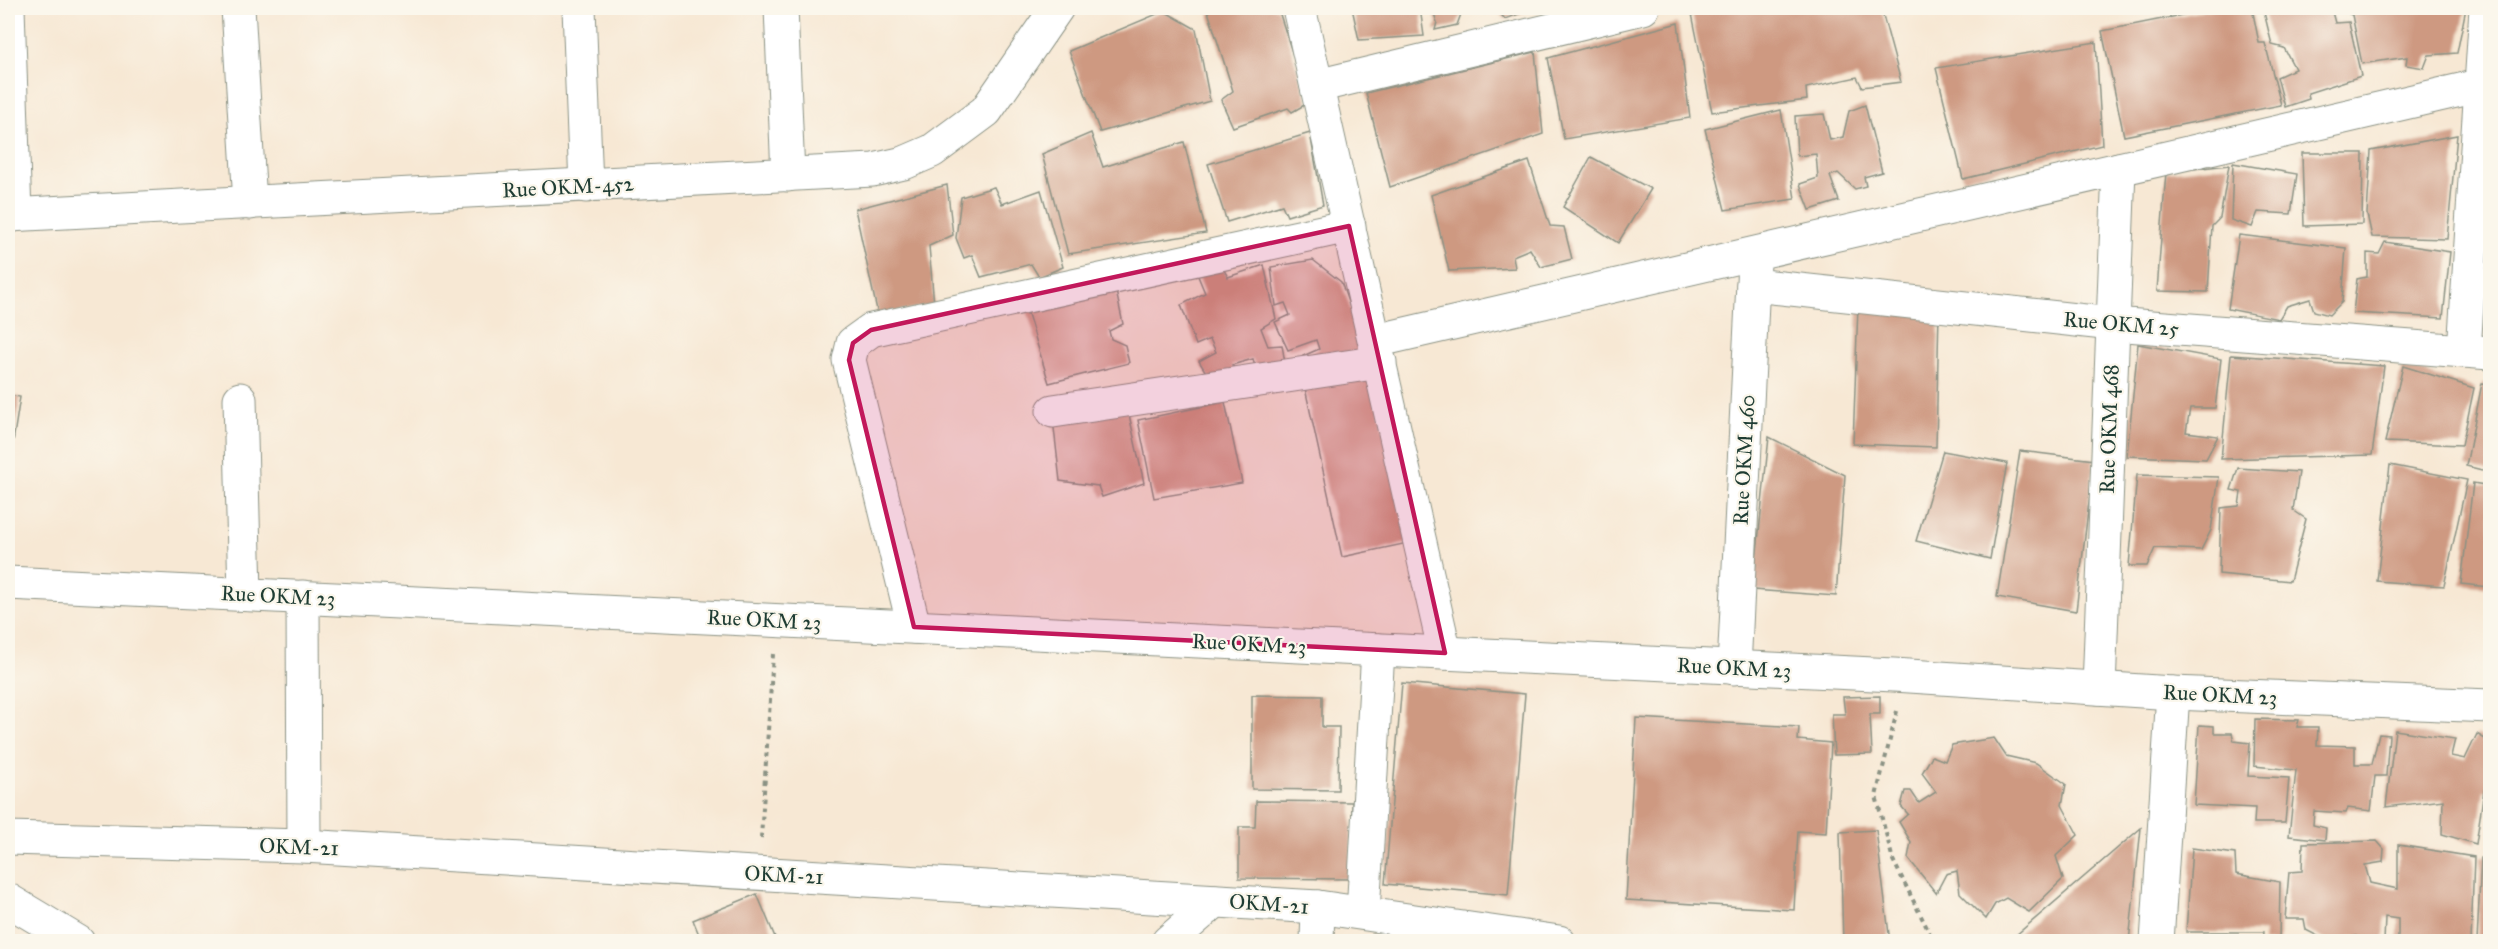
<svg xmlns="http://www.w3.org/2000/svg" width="2498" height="949" viewBox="0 0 2498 949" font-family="'IM FELL Great Primer',serif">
<rect width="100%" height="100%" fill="#fbf7ec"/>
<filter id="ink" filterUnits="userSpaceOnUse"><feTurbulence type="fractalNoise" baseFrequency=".0167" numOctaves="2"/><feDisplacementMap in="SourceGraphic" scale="12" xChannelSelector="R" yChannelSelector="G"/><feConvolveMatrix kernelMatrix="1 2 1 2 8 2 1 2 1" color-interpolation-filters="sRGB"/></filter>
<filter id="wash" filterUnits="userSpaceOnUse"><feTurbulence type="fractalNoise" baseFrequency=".008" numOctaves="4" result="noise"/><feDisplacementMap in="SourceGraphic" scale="24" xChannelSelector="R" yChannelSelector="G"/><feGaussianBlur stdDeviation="1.35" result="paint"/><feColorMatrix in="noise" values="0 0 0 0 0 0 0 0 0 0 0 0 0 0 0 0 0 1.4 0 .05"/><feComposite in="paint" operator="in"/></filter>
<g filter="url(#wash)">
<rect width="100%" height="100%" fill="#f7e8d4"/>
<g id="blocks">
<g fill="#ce9981">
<path d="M1207,8h71l30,95 -16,9 -4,-4 -55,19 -12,-27 12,-9z"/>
<path d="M1352,8h68l4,28 -65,4z"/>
<path d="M1432,8h41l-12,6 -4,11 -22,5 2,-8z"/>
<path d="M1495,8h40l-30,11z"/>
<path d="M1698,8h183l20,74 -39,5 -5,-10 -51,11 1,12 -95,12 -21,-103z"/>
<path d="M2217,8h35l7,35h6l16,62 -157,31 -22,-105z"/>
<path d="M2263,8h68l4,15 14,-1 12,54 -53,17 1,6 -24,8 -8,-30 18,-8 -11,-21 -12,-3z"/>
<path d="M2344,8h122l-9,45 -28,2 -5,13 -18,-3 1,-8 -45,7 -10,-49 -7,-3z"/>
<path d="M1164,11l32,18 14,72 -110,31 -31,-81z"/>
<path d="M1678,23l12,95 -126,21 -16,-81z"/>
<path d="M2096,42l6,103 -139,34 -27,-111z"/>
<path d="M1535,52l8,82 -153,53 -24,-94z"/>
<path d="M1865,105l17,67 -18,5 2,9 -11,3 -17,-16 -8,3 9,25 -29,9 -10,-26 18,-6 -2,-24 -19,2 -2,-40 29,-2 6,26 13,-3 6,-26z"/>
<path d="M1781,110l14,89 -70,11 -20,-81z"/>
<path d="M1091,133l12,34 81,-25 22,91 -138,21 -26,-100z"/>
<path d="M1310,133l13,72 -36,11 -5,-11 -55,17 -19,-58z"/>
<path d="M2457,135l-10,104 -75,-2 -5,-23 4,-63z"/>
<path d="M2302,153h61l-1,71 -58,2z"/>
<path d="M1591,157l60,32 -33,54 -55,-36z"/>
<path d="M1529,161l21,65 14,1 8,32 -31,8 -11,-18 -17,7 2,12 -66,3 -18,-76z"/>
<path d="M2233,163l64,11 -6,40 -33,-2 -6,15 -21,-7z"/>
<path d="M2229,165l-9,53 -8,8 -4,66 -51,-1 9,-119z"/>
<path d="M947,185l6,50 -24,11 5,59 -56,10 -23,-106z"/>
<path d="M994,187l8,17 39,-14 22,77 -24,10 -8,-13 -50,13 -9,-22 -8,3 -8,-20 5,-41z"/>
<path d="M2239,235l107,13 -4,54 -13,13 -15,-4 -4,-12 -23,7 -8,13 -51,-10z"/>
<path d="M2385,242l65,10 -7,66 -90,-5 4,-34 10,-2v-24l12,1z"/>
<path d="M1313,260l28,22 24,69 -58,16 -4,-11 16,-7 -3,-9 -28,10 -13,-28 15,-7 -5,-12 -9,3 -5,-39z"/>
<path d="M1220,263l8,14 36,-12 12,54 -15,9 7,18 14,-1 3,18 -29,8 -3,-12 -21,6 7,9 -26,10 -14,-23 17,-9 -6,-13 -14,6 -15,-40 24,-12 -7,-17z"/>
<path d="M2489,273h1v49h-5z"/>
<path d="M1115,286l8,38 -14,7 2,8 14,6 4,18 -80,20 -24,-79z"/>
<path d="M1858,306l81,5 -3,136 -83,-3z"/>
<path d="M2138,344l83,15 -6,49h-25l-4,24 32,4 -12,23 -79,-3z"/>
<path d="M2231,355l153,11 -12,89 -151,4z"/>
<path d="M2403,366l71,22 -12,57 -77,-3z"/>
<path d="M1371,374l37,169 -66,14 -37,-169z"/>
<path d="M2482,383l8,1v88l-24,-6z"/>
<path d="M8,395l12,2 -7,45h-5z"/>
<path d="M1225,402l17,81 -88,15 -16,-78z"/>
<path d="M1128,410l16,73 -42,14 -4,-11 -38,-5 -7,-62z"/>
<path d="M1769,437l76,38 -9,121 -83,-6z"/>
<path d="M1943,451l64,12 -17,96 -74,-18z"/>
<path d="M2020,451l74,9 -18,151 -79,-14z"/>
<path d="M2390,465l77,15 -23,106 -67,-5z"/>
<path d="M2238,468l61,4 -6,38 13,9 -16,62 -71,-7 2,-66 18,-2 2,-14 -10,-2z"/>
<path d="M2137,475l82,2 -8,53 -10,20 -46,-2 -8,18h-18z"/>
<path d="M2473,483l17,3v101l-29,-3z"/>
<path d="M1402,683l123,11 -17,201 -123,-11z"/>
<path d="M1252,695l70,1v31h17l-1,63 -86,-1z"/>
<path d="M1880,696v18h-10l2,40 -38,1 -2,-41h13l-2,-17z"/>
<path d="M1636,718l163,9 -1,13 33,3 -5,90 -28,-2 -4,79 -168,-10z"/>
<path d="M2255,719l44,1 -2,7h21l-1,18 38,1v18h17l7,-30 10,1 -3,41h-11l-4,35 -23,-3 -2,5 -32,-2 -1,14 13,3 -1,12 -36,-4 7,-66 -42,-4z"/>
<path d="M2199,725l15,1v7h18l2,8 16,2 -2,33 41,2 -4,45h-31l1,-15 -61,-3z"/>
<path d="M2395,730l60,9 -4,17 14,3 12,-25 13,8v50l-6,-2 -8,54 -34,-10 1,-34 -57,7z"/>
<path d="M1994,738l12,18 30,7 30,21 -4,21 16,30 -22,21 7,23 -34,33 -23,-14 -11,6 -9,15 -26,-26 -3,-22 -11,3 -10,19 -28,-35 3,-16 -12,-20 9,-8 -7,-8 4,-15h6l8,12 17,-11 -14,-19 10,-17 13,5 7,-16z"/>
<path d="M1256,801l96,1 -1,77 -112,-1v-51h16z"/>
<path d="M2141,828l-12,114h-121z"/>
<path d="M1876,830l14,112h-47l-3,-110z"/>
<path d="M2377,841l7,8 -1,13 -18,3 5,18 28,6v-44l76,12 -3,85h-73v-23l-13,-2 -1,25h-27v-6l-28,6 -23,-12 -2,-11h-19l4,-47 13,-1 1,-28z"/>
<path d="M2192,848l43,6 1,20 44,8 -1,60h-16l1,-10h-78z"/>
<path d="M2490,855v87h-13l4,-84z"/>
<path d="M757,894l20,48h-75l-9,-22z"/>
</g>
</g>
</g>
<g filter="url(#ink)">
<use href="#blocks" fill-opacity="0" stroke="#8b9284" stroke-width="1.5"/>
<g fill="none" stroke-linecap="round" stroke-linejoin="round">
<g stroke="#8b9284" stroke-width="35">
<g id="minor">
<path d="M8,8l7,207"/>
<path d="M238,8l12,195"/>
<path d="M579,8l7,178"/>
<path d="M781,8l7,167"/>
<path d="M1299,8l146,645"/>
<path d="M1317,86l326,-78"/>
<path d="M8,215l865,-45 31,-7 28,-12 54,-40 71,-103"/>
<path d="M1753,285l360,39 377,29"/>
<path d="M1375,341l1107,-256"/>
<path d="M2464,351l22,-343"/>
<path d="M240,399l5,195"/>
<path d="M1053,411l327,-49"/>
<path d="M8,583l1886,92 279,18 317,13"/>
<path d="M303,597l1,249"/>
<path d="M914,627l-65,-267 4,-17 18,-13 478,-104"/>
<path d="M1734,668l20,-406"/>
<path d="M2099,688l20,-519"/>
<path d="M8,838l296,8 1014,61 241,35"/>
<path d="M8,900l70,42"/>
<path d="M1363,913l15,-263"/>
<path d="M1168,942l47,-41"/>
<path d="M1317,942l1,-35"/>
<path d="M2157,942l16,-249"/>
</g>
</g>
<g stroke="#8b9284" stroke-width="4" stroke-dasharray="4.5 4.5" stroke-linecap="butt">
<path d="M1897,711l-21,85 17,64 41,82"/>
<path d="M761,838l12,-184"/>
</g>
<use href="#minor" stroke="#fff" stroke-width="33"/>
</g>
</g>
<path fill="#c2185b" fill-opacity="0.2" stroke="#c2185b" stroke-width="4.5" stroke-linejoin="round" d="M1349,226l96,427 -531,-26 -65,-267 4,-17 18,-13z"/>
<g text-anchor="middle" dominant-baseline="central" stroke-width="4.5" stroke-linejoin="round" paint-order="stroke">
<g font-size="21" fill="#1f3d34" stroke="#fbf7ec">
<text transform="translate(568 187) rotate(-3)">Rue OKM-452</text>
<text transform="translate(2121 324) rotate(5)">Rue OKM 25</text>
<text transform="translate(2109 429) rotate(-88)">Rue OKM 468</text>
<text transform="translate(1744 460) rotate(-87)">Rue OKM 460</text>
<text transform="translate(278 596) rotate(3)">Rue OKM 23</text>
<text transform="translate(764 620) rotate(3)">Rue OKM 23</text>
<text transform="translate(1249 644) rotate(3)">Rue OKM 23</text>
<text transform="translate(1734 668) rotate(3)">Rue OKM 23</text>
<text transform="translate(2220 695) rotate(3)">Rue OKM 23</text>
<text transform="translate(299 847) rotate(2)">OKM-21</text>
<text transform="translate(784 875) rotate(3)">OKM-21</text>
<text transform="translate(1269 904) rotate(4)">OKM-21</text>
</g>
</g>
<rect width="2498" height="949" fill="none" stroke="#fbf7ec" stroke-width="30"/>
</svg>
